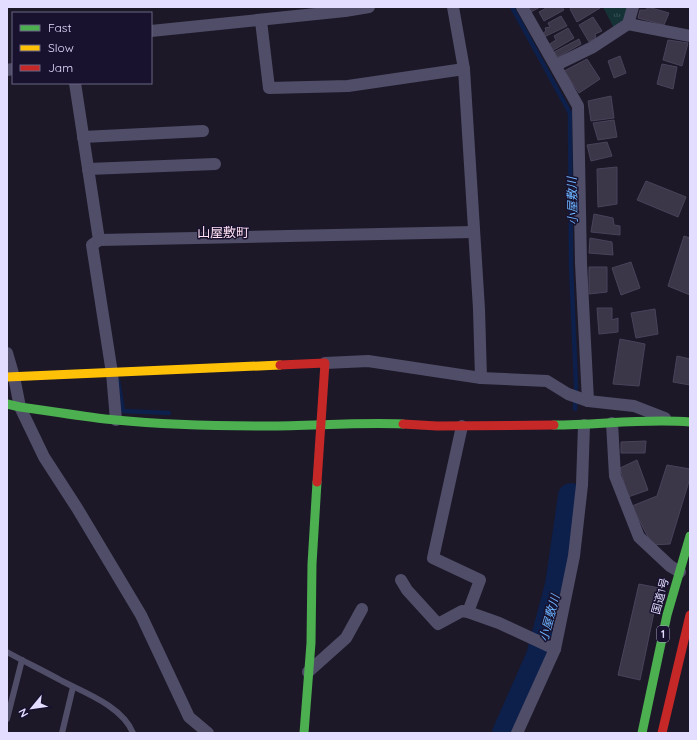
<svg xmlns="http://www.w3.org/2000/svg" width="697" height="740" viewBox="0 0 697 740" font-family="Quicksand,'Noto Sans JP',sans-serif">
<defs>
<pattern id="park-tufts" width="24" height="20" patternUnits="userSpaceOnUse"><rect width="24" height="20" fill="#153336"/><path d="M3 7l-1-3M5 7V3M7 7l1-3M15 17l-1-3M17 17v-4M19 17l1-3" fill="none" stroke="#375054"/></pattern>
</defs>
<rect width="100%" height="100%" fill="#1c1828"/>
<path fill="url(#park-tufts)" d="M603,7h26l-5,17 -9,6z"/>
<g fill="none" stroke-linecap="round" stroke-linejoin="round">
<g stroke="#0d1f4b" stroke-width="4.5">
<path d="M512,7l58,106 1,152 5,121 -1,23"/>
<path d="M118,380l5,31 46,2"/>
</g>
<path stroke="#0d1f4b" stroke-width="26" d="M505,733l34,-77 19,-71 13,-89"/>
</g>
<g fill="#3b3749" stroke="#49435a">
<path d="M528,7h12l-9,5z"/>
<path d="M548,7h14l2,3 -20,11 -5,-9z"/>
<path d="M573,7h27v1l-23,14 -7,-13z"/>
<path d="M648,7l21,6 -5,12 -26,-7 2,-8h6z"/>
<path d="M561,16l6,10 -23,11 -2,-3 4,-3 -1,-3 5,-1 -2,-4z"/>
<path d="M593,17l9,14 -7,3 1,4 -7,4 -10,-17z"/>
<path d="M568,28l6,10 -22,13 -4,-6 8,-5 -2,-4z"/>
<path d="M579,39l2,5 -23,13 -4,-5z"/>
<path d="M668,40l20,3 -6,23 -19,-6z"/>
<path d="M620,56l6,17 -12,5 -6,-17z"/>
<path d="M587,59l13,20 -21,14 -15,-22z"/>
<path d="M662,64l15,3 -4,22 -16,-5z"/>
<path d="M611,96l3,22 -23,3 -3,-20z"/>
<path d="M614,120l3,17 -19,3 -5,-17z"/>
<path d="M607,142l5,14 -21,5 -4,-16z"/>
<path d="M617,167v37l-19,3 -1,-38z"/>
<path d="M646,181l40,16 -8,20 -41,-17z"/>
<path d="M594,214l19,4 1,7 6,1v9l-29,-3z"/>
<path d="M684,236l6,2v57l-22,-9z"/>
<path d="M590,238l22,4 1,13 -24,-2z"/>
<path d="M631,262l9,26 -19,7 -9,-27z"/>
<path d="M589,267h18v25l-18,2z"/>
<path d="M597,308h15v12l6,-2v14l-19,2z"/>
<path d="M655,309l3,25 -22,4 -5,-25z"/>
<path d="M620,339l25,5 -6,42 -26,-2z"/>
<path d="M677,356l13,3v26l-17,-3z"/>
<path d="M646,441l-1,12h-24v-11z"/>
<path d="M637,460l11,30 -20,7 -8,-29z"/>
<path d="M667,465l23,4v9l-20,66 -18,1 -20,-39 25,-10z"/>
<path d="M639,584l20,4 -19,92 -22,-5z"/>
</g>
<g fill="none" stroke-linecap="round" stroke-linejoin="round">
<g stroke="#504d68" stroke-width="6">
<path d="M7,652c18,10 37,19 55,29 24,12 61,26 71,52"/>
<path d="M7,719l15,-59"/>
<path d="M62,733l11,-46"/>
</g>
<g stroke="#504d68" stroke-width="12">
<path d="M453,7l11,62 15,240 2,69"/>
<path d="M522,7l56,99 3,157 7,138"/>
<path d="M261,21l8,67 79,-2 116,-17"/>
<path d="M628,24l62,12"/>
<path d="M151,31l194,-20 24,-4"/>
<path d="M556,65l37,-18 35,-23 5,-17"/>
<path d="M7,70l6,-1"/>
<path d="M75,83l24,157 -7,5 20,128 4,47"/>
<path d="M83,137l120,-6"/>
<path d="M88,169l127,-5"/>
<path d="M99,240l374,-8"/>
<path d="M7,353l7,24 6,30 24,50 33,51 64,107 48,102 19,16"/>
<path d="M325,363l43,-2 113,17 66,3 21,13 20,7 46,5 31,12"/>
<path d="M612,423l3,53 24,61 31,29 10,6"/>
<path d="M462,426l-29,132 47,22 -12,32 31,11 56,26"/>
<path d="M401,580l6,10 31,34 24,-13 6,1"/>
<path d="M308,672l38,-34 16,-29"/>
<path d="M517,733l38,-84 19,-93 8,-71 2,-60"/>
</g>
<g stroke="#4caf50" stroke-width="9">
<path d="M7,404l13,3c32,4 64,10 96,13 50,5 101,6 151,6 46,0 91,-4 136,-2"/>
<path d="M554,425c45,0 91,-7 136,-3"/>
<path d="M304,733l7,-90 1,-79 5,-82"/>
<path d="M642,733l25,-118 23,-79"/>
</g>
<path stroke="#ffc107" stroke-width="9" d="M7,377l273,-12"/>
<g stroke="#c62828" stroke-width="9">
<path d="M280,365l45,-2 -8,119"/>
<path d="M403,424l34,2 117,-1"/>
<path d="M662,733l28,-118"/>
</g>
</g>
<g text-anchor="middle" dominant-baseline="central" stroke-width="3" stroke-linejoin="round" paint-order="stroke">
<rect fill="#18122e" stroke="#a6a1c0" stroke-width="1" x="657" y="626" width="12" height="16" rx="3"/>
<g font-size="10" font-weight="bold" fill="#e3deff">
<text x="663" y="634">1</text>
</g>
<g font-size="11" fill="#e3deff" stroke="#18122e">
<text transform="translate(660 596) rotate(-75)">国道1号</text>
</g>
<g font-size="12" font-style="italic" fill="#6cb4ff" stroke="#18122e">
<text transform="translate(572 201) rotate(-91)">小屋敷川</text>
<text transform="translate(549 618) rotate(-75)">小屋敷川</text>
</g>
<g font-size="13" fill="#ffe0f2" stroke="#18122e">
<text x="223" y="232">山屋敷町</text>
</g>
</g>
<rect width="697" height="740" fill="none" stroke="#e3deff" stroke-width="16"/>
<rect x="12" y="12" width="140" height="72" fill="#18122e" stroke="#696482"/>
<rect x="20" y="25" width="20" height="6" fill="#4caf50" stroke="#696482"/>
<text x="48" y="32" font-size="12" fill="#e3deff">Fast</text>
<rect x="20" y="45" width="20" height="6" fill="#ffc107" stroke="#696482"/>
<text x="48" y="52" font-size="12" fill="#e3deff">Slow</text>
<rect x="20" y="65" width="20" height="6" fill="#c62828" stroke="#696482"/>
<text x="48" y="72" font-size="12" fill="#e3deff">Jam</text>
<g transform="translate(32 708) rotate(241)" stroke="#18122e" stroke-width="3" paint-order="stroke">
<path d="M0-3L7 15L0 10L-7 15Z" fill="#e3deff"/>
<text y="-6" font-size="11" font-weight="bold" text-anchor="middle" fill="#e3deff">N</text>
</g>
</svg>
